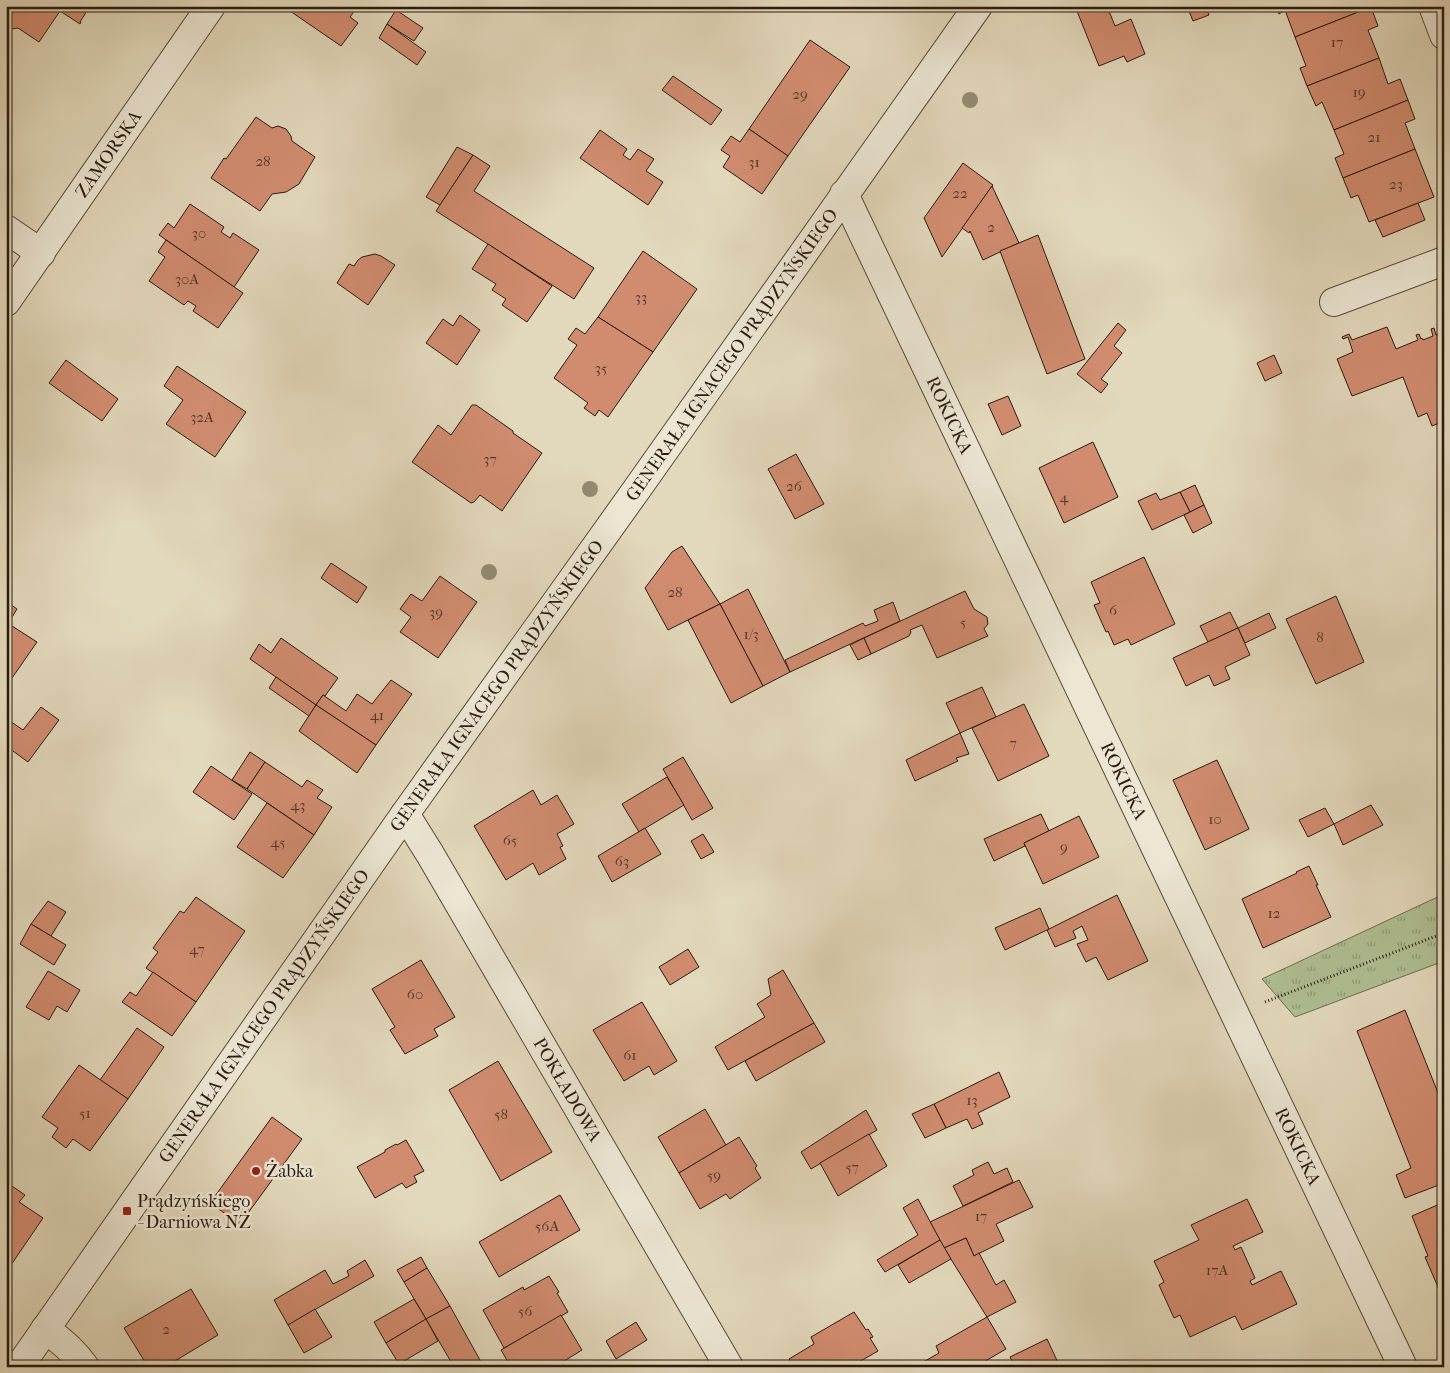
<svg xmlns="http://www.w3.org/2000/svg" width="1450" height="1373" viewBox="0 0 1450 1373" font-family="'IM FELL French Canon',serif">
<defs>
<pattern id="grass-tufts" width="24" height="20" patternUnits="userSpaceOnUse" patternTransform="scale(1.25)"><rect width="24" height="20" fill="#afbf93"/><path d="M3 7l-1-3M5 7V3M7 7l1-3M15 17l-1-3M17 17v-4M19 17l1-3" fill="none" stroke="#8e9a76"/></pattern>
</defs>
<rect width="100%" height="100%" fill="#e2d8bb"/>
<filter id="stains"><feTurbulence type="fractalNoise" baseFrequency=".004" numOctaves="4"/><feColorMatrix values="0 0 0 0 .2 0 0 0 0 .09 0 0 0 0 .02 0 0 0 .5 -.17"/></filter>
<radialGradient id="worn" r=".72"><stop offset=".6" stop-color="#630" stop-opacity="0"/><stop offset="1" stop-color="#630" stop-opacity=".3"/></radialGradient>
<path fill="url(#grass-tufts)" stroke="#6c6d50" d="M1444,894v67l-149,56 -33,-38z"/>
<g fill="#d18c70" stroke="#291b0e">
<path d="M6,6h84l-10,16h1l-1,2 -20,-13 -21,31 -21,-14 -7,1 -5,-3z"/>
<path d="M294,6h64l-8,11 8,6 -17,23 -51,-35z"/>
<path d="M1075,6h32l8,20 16,-7 14,35 -18,8 -3,-6 -25,10z"/>
<path d="M1187,6h18l4,9 -16,6z"/>
<path d="M1276,6h94l1,1 -76,30 -10,-27 -6,4z"/>
<path d="M1371,7l7,19 -10,4 11,28 -72,28 -7,-18 6,-2 -11,-29z"/>
<path d="M396,10l27,18 -9,13 -27,-17z"/>
<path d="M387,24l39,28 -9,13 -38,-27z"/>
<path d="M810,40l40,27 -62,89 -39,-27z"/>
<path d="M1379,58l9,26 12,-5 8,21 -74,30 -12,-28 -6,4 -9,-20z"/>
<path d="M673,76l49,34 -11,15 -49,-35z"/>
<path d="M1408,100l7,19 -10,4 10,26 -72,29 -8,-20 9,-4 -10,-24z"/>
<path d="M256,117l16,11 6,-2 8,3 5,7 1,5 23,16 -16,27 -13,8 -14,2 -12,17 -49,-33 13,-20 2,1z"/>
<path d="M749,129l39,27 -26,38 -39,-27 7,-11 -9,-6 10,-14 9,6z"/>
<path d="M600,130l27,19 -4,6 7,5 8,-11 16,10 -8,12 17,11 -15,23 -68,-47z"/>
<path d="M457,147l16,8 -33,50 -14,-8z"/>
<path d="M1415,149l19,48 -65,25 -11,-27 -7,3 -8,-20z"/>
<path d="M473,155l17,11 -16,25 120,77 -20,31 -138,-88z"/>
<path d="M963,163l30,22 -51,72 -18,-39z"/>
<path d="M992,186l27,57 -36,17 -13,-29 -1,2 -7,-5z"/>
<path d="M1418,203l7,17 -42,17 -8,-17z"/>
<path d="M190,204l34,23 -3,5 9,6 3,-5 26,17 -25,37 -75,-52 9,-12 6,5z"/>
<path d="M1038,235l47,124 -38,15 -47,-123z"/>
<path d="M166,240l77,53 -25,35 -25,-17 3,-5 -8,-5 -4,4 -35,-24 16,-24 -7,-5z"/>
<path d="M488,244l64,42 -25,36 -25,-17 4,-6 -14,-9 4,-6 -24,-15z"/>
<path d="M643,251l54,38 -44,63 -55,-35z"/>
<path d="M375,254l6,2 14,9 -27,40 -31,-22 12,-19 5,2 4,-6 4,-3z"/>
<path d="M460,315l20,15 -23,35 -31,-22 17,-24 10,7z"/>
<path d="M598,317l55,35 -45,65 -9,-7 -4,6 -11,-8 4,-5 -34,-25 23,-33 -9,-6 8,-11 9,6z"/>
<path d="M1118,323l8,7 -12,16 8,7 -21,26 7,5 -7,9 -24,-19z"/>
<path d="M1387,327l9,22 22,-9 -2,-5 3,-1 2,5 1,-1 1,2 10,-4 -2,-7 3,-1 2,7 8,-3v89l-12,5 -5,-13 -9,4 -15,-40 -51,19 -15,-37 16,-7 -5,-15 -5,2 -1,-2 7,-3 3,6z"/>
<path d="M1274,355l8,18 -17,8 -8,-18z"/>
<path d="M66,360l52,39 -16,22 -53,-38z"/>
<path d="M177,366l69,46 -31,45 -49,-33 17,-24 -19,-14z"/>
<path d="M1008,396l13,30 -19,9 -14,-31z"/>
<path d="M472,405h4l37,26v2l29,20 -40,58 -22,-16 -6,7 -3,1 -59,-41 26,-37 13,10z"/>
<path d="M1093,442l25,55 -54,26 -25,-55z"/>
<path d="M796,454l28,50 -29,15 -27,-50z"/>
<path d="M1195,485l9,20 -14,7 -10,-20z"/>
<path d="M1180,492l10,20 -38,18 -14,-29 18,-8 4,7z"/>
<path d="M1204,505l8,18 -19,10 -9,-18z"/>
<path d="M682,546l38,58 -52,26 -23,-42 27,-36z"/>
<path d="M1144,557l31,67 -44,21 -3,-6 -14,6 -6,-14 -2,1 -12,-27 6,-2 -9,-21z"/>
<path d="M331,563l36,24 -10,16 -36,-25z"/>
<path d="M440,576l37,26 -39,56 -38,-26 11,-15 -11,-8 11,-15 11,7z"/>
<path d="M748,589l42,83 -27,14 -43,-82z"/>
<path d="M965,591l9,18 13,8 1,7 -4,5 4,7 -51,22 -15,-33 -12,5 1,2 -2,4 -38,18 -7,-16z"/>
<path d="M1336,596l28,66 -48,22 -30,-65z"/>
<path d="M6,601l11,8 -8,13 -3,-2z"/>
<path d="M893,602l7,19 -110,51 -5,-12 78,-37 2,3 13,-5 -4,-11z"/>
<path d="M720,604l43,82 -32,17 -43,-83z"/>
<path d="M1230,612l8,16 -30,14 -8,-16z"/>
<path d="M1269,613l7,15 -31,15 -7,-15z"/>
<path d="M12,626l25,16 -25,36 -6,-5v-39z"/>
<path d="M1238,628l12,27 -25,12 5,12 -16,7 -5,-11 -23,11 -13,-28z"/>
<path d="M281,638l57,40 -13,18 -2,-1 -7,10 -66,-46 9,-15 12,9z"/>
<path d="M864,638l7,16 -13,6 -8,-15z"/>
<path d="M276,677l40,28 -7,11 -40,-28z"/>
<path d="M391,680l21,14 -36,51 -60,-40 7,-10 23,16 11,-17 15,10z"/>
<path d="M982,687l14,30 -36,16 -14,-30z"/>
<path d="M1024,704l25,52 -51,25 -26,-53z"/>
<path d="M316,705l60,40 -19,28 -58,-42z"/>
<path d="M41,707l18,13 -31,42 -22,-16v-19l4,-6 13,9z"/>
<path d="M960,733l9,21 -13,4 2,3 -43,20 -9,-21z"/>
<path d="M250,752l15,10 -18,27 -15,-9z"/>
<path d="M683,757l30,51 -21,12 -29,-51z"/>
<path d="M1217,760l32,69 -44,21 -32,-70z"/>
<path d="M265,762l37,25 5,-7 16,10 -6,8 15,9 -18,28 -67,-46z"/>
<path d="M211,766l41,28 -18,26 -41,-28z"/>
<path d="M667,777l17,28 -45,27 -17,-28z"/>
<path d="M533,790l8,15 16,-10 17,29 -17,10 6,12 -3,1 6,12 -27,16 -6,-12 -27,17 -32,-54z"/>
<path d="M267,803l47,32 -31,43 -46,-31z"/>
<path d="M1371,805l12,20 -40,20 -9,-21z"/>
<path d="M1325,808l9,16 -26,13 -9,-17z"/>
<path d="M1041,814l8,17 -25,12 1,3 -31,15 -10,-22z"/>
<path d="M1079,816l20,41 -56,27 -19,-41z"/>
<path d="M645,828l16,26 -49,28 -14,-26z"/>
<path d="M703,834l11,18 -13,7 -10,-18z"/>
<path d="M1309,866l9,19h-2l15,32 -68,31 -21,-49 55,-26 -1,-1z"/>
<path d="M1117,895l31,66 -40,19 -12,-23 -10,5 -9,-18 11,-4 -6,-14 -9,5 3,7 -21,9 -8,-17z"/>
<path d="M196,897l49,34 -49,71 -50,-34 12,-16 -5,-4 27,-37 4,2z"/>
<path d="M48,901l18,11 -15,24 -20,-12z"/>
<path d="M1040,908l9,21 -44,21 -10,-22z"/>
<path d="M31,924l35,21 -12,20 -34,-21z"/>
<path d="M688,949l11,18 -29,18 -11,-18z"/>
<path d="M421,960l34,57 -21,12 4,7 -33,18 -15,-24 5,-3 -23,-38z"/>
<path d="M783,970l31,53 -86,47 -13,-23 50,-30 -8,-13 14,-9 -3,-16z"/>
<path d="M48,971l32,19 -13,22 -10,-6 -8,14 -23,-13z"/>
<path d="M153,972l43,30 -24,34 -50,-34 8,-10 6,4z"/>
<path d="M642,1002l35,59 -23,14 -5,-9 -25,15 -31,-51z"/>
<path d="M1405,1010l39,98v75l-39,15 -9,-23 15,-7 -54,-137z"/>
<path d="M814,1023l11,19 -69,39 -11,-20z"/>
<path d="M137,1028l27,19 -36,52 -28,-19z"/>
<path d="M498,1061l54,91 -51,29 -52,-91z"/>
<path d="M79,1065l49,34 -38,52 -17,-12 -7,9 -14,-11 6,-9 -16,-11z"/>
<path d="M999,1072l11,25 -32,16 5,11 -11,5 -5,-10 -21,9 -12,-24z"/>
<path d="M934,1104l12,24 -21,10 -13,-24z"/>
<path d="M705,1109l21,36 -47,28 -21,-36z"/>
<path d="M866,1110l11,20 -66,39 -10,-17z"/>
<path d="M272,1117l30,22 -62,85 -30,-21z"/>
<path d="M869,1134l18,32 -49,30 -18,-33z"/>
<path d="M739,1137l18,29 -2,2 6,10 -31,21 -4,-5 -26,15 -21,-36z"/>
<path d="M406,1140l18,31 -10,5 3,6 -11,6 -4,-5 -27,15 -18,-31 28,-15v-2l11,-6 1,1z"/>
<path d="M988,1162l6,12 13,-6 6,14 -50,24 -10,-20 21,-11 -2,-5z"/>
<path d="M1019,1180l14,27 -37,17 8,17 -30,15 -8,-18 -22,10 -14,-26z"/>
<path d="M6,1182l19,13 -6,7 24,16 -32,47 -5,-3z"/>
<path d="M560,1195l20,35 -81,47 -20,-35z"/>
<path d="M918,1199l22,41 -55,32 -8,-12 41,-25 -15,-27z"/>
<path d="M1247,1199l16,33 -30,14 2,4 6,-3 14,31 -5,3 2,4 29,-14 16,33 -55,26 -7,-14 -45,21 -10,-22 -6,3 -15,-33 5,-3 -10,-21 45,-21 -8,-15z"/>
<path d="M1442,1203l2,5v93l-19,-44 3,-1 -16,-40z"/>
<path d="M966,1238l8,18 5,-3 17,32 8,-5 12,22 -29,15 -43,-69z"/>
<path d="M940,1240l11,19 -42,24 -11,-18z"/>
<path d="M421,1257l6,11 -23,14 -7,-12z"/>
<path d="M365,1260l9,16 -86,49 -14,-25 51,-30 8,14 16,-8 -2,-5z"/>
<path d="M427,1268l23,38 -24,13 -22,-37z"/>
<path d="M549,1276l10,16 -2,1 11,19 -64,36 -21,-38 40,-23 1,3z"/>
<path d="M191,1289l27,46 -53,32h-17l-24,-39z"/>
<path d="M414,1299l12,20 -40,24 -12,-21z"/>
<path d="M450,1306l31,56 -9,5h-18l-28,-48z"/>
<path d="M315,1309l17,28 -28,16 -16,-28z"/>
<path d="M854,1312l12,18 2,-1 5,8 -3,1 8,13 -28,16h-56l-5,-8 25,-15 -3,-7z"/>
<path d="M561,1315l21,35 -26,16 -1,-2 -5,3h-39l-10,-17z"/>
<path d="M987,1317l19,32 -31,18h-56l-1,-2 21,-12 -3,-7z"/>
<path d="M426,1319l12,22 -39,23 -13,-21z"/>
<path d="M636,1322l11,18 -31,19 -10,-18z"/>
<path d="M1047,1339l13,28h-45l-5,-10z"/>
</g>
<g fill="none" stroke-linecap="round" stroke-linejoin="round">
<g stroke="#574a39" stroke-width="30">
<g id="minor">
<path d="M1433,6l11,29"/>
<path id="s1" d="M844,194l559,1173"/>
<path d="M6,229l35,24"/>
<path id="s2" d="M6,302l205,-296"/>
<path d="M1334,302l110,-41"/>
<path id="s3" d="M405,814l25,40 299,513"/>
<path d="M45,1329c16,11 29,22 40,38"/>
<path id="s4" d="M19,1367l386,-553 232,-325 341,-483"/>
</g>
</g>
<path stroke="#291b0e" stroke-width="3" stroke-dasharray="1 2.5" stroke-linecap="butt" d="M1265,1002l179,-69"/>
<use href="#minor" stroke="#ece6d3" stroke-width="28"/>
</g>
<g fill="#928b72">
<circle cx="970" cy="100" r="8"/>
<circle cx="590" cy="489" r="8"/>
<circle cx="489" cy="572" r="8"/>
</g>
<g fill="#8f2418" stroke="#ece6d3" stroke-width="2">
<circle cx="256" cy="1171" r="5"/>
<rect x="122" y="1206" width="10" height="10" rx="2.5"/>
</g>
<g text-anchor="middle" dominant-baseline="central" stroke-width="5" stroke-linejoin="round" paint-order="stroke">
<g font-size="15" fill="#533726">
<text x="1337" y="42">17</text>
<text x="1359" y="92">19</text>
<text x="800" y="94">29</text>
<text x="1374" y="137">21</text>
<text x="263" y="161">28</text>
<text x="754" y="162">31</text>
<text x="1396" y="184">23</text>
<text x="960" y="193">22</text>
<text x="991" y="227">2</text>
<text x="199" y="233">30</text>
<text x="187" y="279">30A</text>
<text x="641" y="297">33</text>
<text x="601" y="368">35</text>
<text x="202" y="417">32A</text>
<text x="490" y="459">37</text>
<text x="794" y="486">26</text>
<text x="1064" y="497">4</text>
<text x="675" y="592">28</text>
<text x="1113" y="610">6</text>
<text x="436" y="612">39</text>
<text x="963" y="622">5</text>
<text x="751" y="634">1/3</text>
<text x="1320" y="637">8</text>
<text x="377" y="715">41</text>
<text x="1013" y="743">7</text>
<text x="298" y="805">43</text>
<text x="1215" y="819">10</text>
<text x="510" y="840">65</text>
<text x="278" y="842">45</text>
<text x="1064" y="847">9</text>
<text x="622" y="861">63</text>
<text x="1274" y="913">12</text>
<text x="197" y="949">47</text>
<text x="415" y="994">60</text>
<text x="630" y="1055">61</text>
<text x="972" y="1100">13</text>
<text x="85" y="1113">51</text>
<text x="501" y="1114">58</text>
<text x="852" y="1167">57</text>
<text x="714" y="1175">59</text>
<text x="981" y="1216">17</text>
<text x="547" y="1226">56A</text>
<text x="1217" y="1270">17A</text>
<text x="525" y="1311">56</text>
<text x="166" y="1329">2</text>
</g>
<g font-size="18" fill="#291b0e" stroke="#ece6d3">
<text stroke="none"><textPath href="#s2" startOffset="180">ZAMORSKA</textPath></text>
<text stroke="none"><textPath href="#s4" startOffset="1238">GENERAŁA IGNACEGO PRĄDZYŃSKIEGO</textPath></text>
<text stroke="none"><textPath href="#s1" startOffset="245">ROKICKA</textPath></text>
<text stroke="none"><textPath href="#s4" startOffset="832">GENERAŁA IGNACEGO PRĄDZYŃSKIEGO</textPath></text>
<text stroke="none"><textPath href="#s1" startOffset="650">ROKICKA</textPath></text>
<text stroke="none"><textPath href="#s4" startOffset="428">GENERAŁA IGNACEGO PRĄDZYŃSKIEGO</textPath></text>
<text stroke="none"><textPath href="#s3" startOffset="320">POKŁADOWA</textPath></text>
<text stroke="none"><textPath href="#s1" startOffset="1055">ROKICKA</textPath></text>
</g>
<g font-size="18" fill="#291b0e" stroke="#ece6d3" text-anchor="start">
<text x="266" y="1171">Żabka</text>
<text x="137" y="1201">Prądzyńskiego<tspan x="137" dy="21">- Darniowa NŻ</tspan></text>
</g>
</g>
<rect width="1450" height="1373" fill="none" stroke="#e2d8bb" stroke-width="25"/>
<rect x="8" y="8" width="1435" height="1358" fill="none" stroke="#291b0e" stroke-width="2.5"/>
<rect x="12" y="12" width="1425" height="1348" fill="none" stroke="#291b0e"/>
<rect width="100%" height="100%" filter="url(#stains)"/>
<rect width="100%" height="100%" fill="url(#worn)"/>
</svg>
